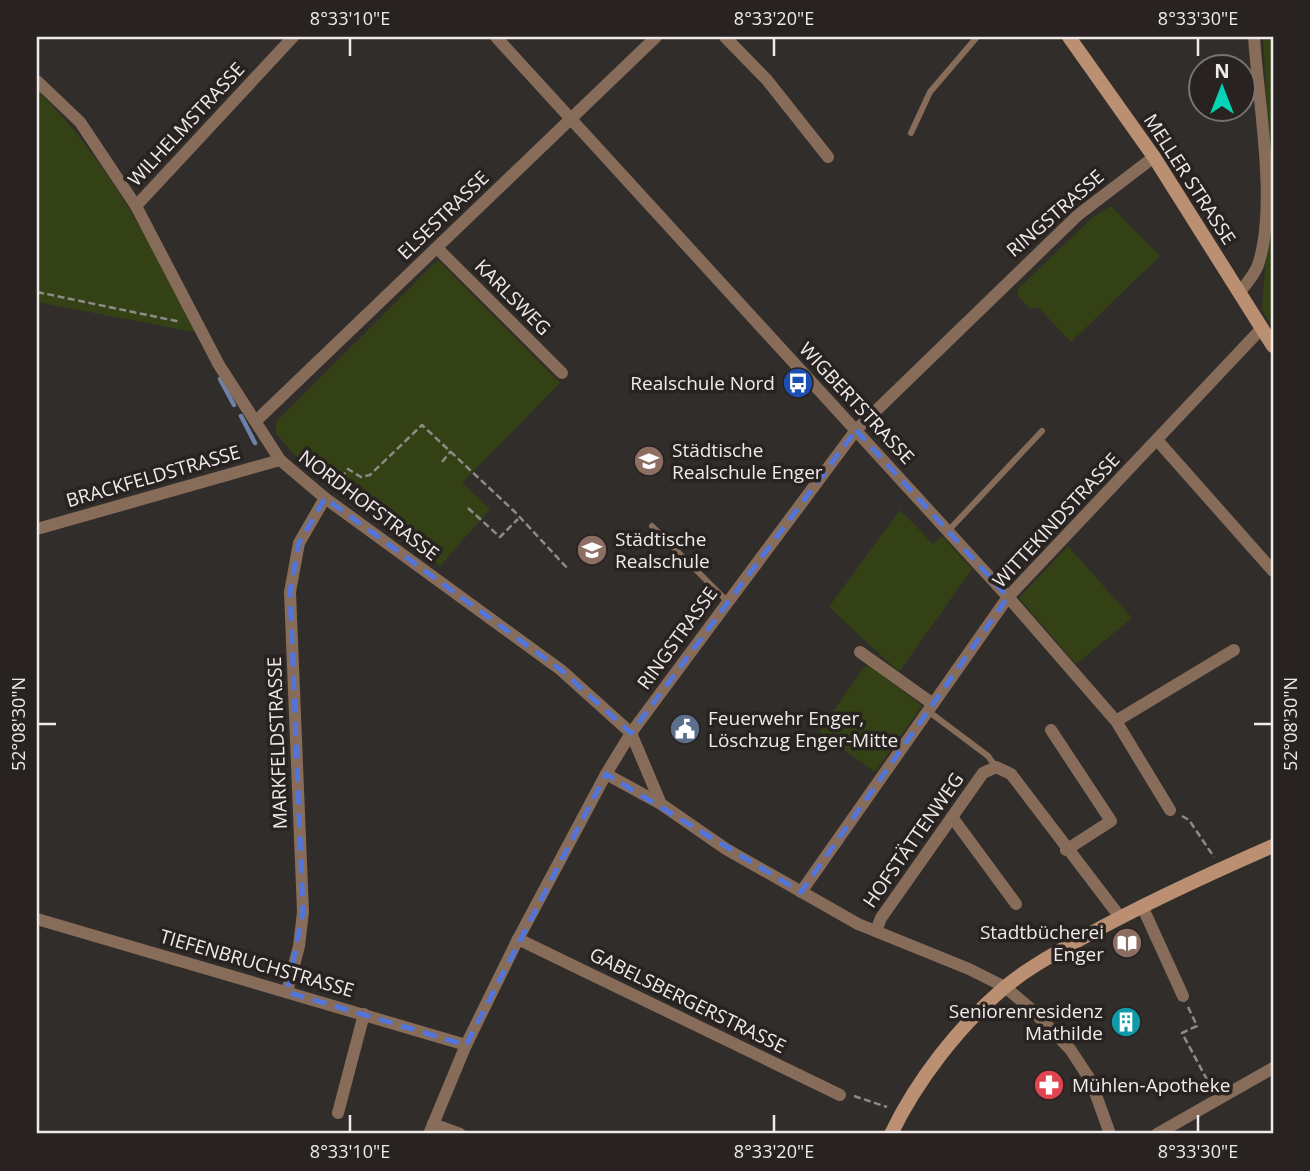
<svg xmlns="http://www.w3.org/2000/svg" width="1310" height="1171" viewBox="0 0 1310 1171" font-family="'Open Sans',sans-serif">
<rect width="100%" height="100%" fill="#312d2a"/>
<g fill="#344115">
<path d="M1263,37h10v291l-11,-18 9,-126z"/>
<path d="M37,90c71,69 115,157 162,243l-162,-31z"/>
<path d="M1111,206l49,50 -89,86 -32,-34h-10l-11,-12v-7l75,-72z"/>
<path d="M438,260l122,123 -98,100 28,26 -50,57 -103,-74 -46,-41 -15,-18v-11z"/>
<path d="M900,510l33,34 9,-8 30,33 -73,103 -70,-65z"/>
<path d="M1068,546l64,72 -56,46 -57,-66z"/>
<path d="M869,665l53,41 -47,66 -56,-40 44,-64z"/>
</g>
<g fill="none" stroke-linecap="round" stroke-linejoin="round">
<g stroke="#6e81a8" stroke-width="4.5">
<path d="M220,379l14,26"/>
<path d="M241,416l14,27"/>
</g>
<g stroke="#8e8a88" stroke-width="2.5" stroke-dasharray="7 3.5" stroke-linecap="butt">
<path d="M37,292l144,30"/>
<path d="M442,462l9,-11"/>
<path d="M335,487l13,-18 13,8 9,-2 52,-50 93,87 54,58"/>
<path d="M468,508l32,29 18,-18"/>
<path d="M1182,816l7,4 25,37"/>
<path d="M1188,1007l9,19 -15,7 29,54"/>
<path d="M854,1096l33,11"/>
</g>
<g stroke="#876c5a" stroke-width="6">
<path d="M911,133l19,-41 47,-55"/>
<path d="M652,526l76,76"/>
<path d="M948,531l94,-100"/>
<path d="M928,711l60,45 8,11"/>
</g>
<g stroke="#876c5a" stroke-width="12">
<path d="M496,37l512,560 108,124 54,89"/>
<path d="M725,37l42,43 61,77"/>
<path d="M37,81l43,41 56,84 83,159 61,95 45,38 236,172 70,63 30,71"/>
<path d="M136,206l157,-169"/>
<path d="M437,248l125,125"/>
<path d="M1240,292c6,-8 15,-18 18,-27 20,-60 0,-164 -4,-228"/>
<path d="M256,421l400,-384"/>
<path d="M1157,440l116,131"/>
<path d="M37,529l243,-69"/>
<path d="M860,652l73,52"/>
<path d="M1116,721l118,-71"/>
<path d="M1051,730l60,91 -45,29"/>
<path d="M606,774l55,30 65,45 132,75 111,45 36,18 26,22 39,40 21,32 19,53"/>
<path d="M952,817l64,87"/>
<path d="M801,892l207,-295 254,-269"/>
<path d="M1142,906l41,90"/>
<path d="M37,919l429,126"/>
<path d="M876,931l5,-13 102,-145 13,-6 15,7 109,143"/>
<path d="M518,939l322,156"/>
<path d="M287,992l12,-46 4,-34 -13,-320 9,-49 26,-45"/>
<path d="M338,1113l26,-99"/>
<path d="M433,1124l27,10"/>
<path d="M429,1134l37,-89 52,-106 88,-165 25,-41 97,-131 128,-172 222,-215 76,-58"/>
<path d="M1157,1134l116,-66"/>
</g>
<g stroke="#ba8f72" stroke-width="14">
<path d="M1069,37l85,120 119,189"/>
<path d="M891,1134c26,-54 68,-108 114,-147 24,-20 53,-35 81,-51 61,-34 123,-62 187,-90"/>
</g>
</g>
<path fill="none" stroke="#5275dc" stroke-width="5" stroke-dasharray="14 9" stroke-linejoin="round" d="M856,430l152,167 -207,295 -195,-118 -140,271 -179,-53 16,-80 -13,-320 9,-49 26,-45 236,172 70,63z"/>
<path fill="none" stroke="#efebea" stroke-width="2.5" d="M350,38v18M774,38v18M1198,38v18M38,724h18M1254,724h18M350,1115v17M774,1115v17M1198,1115v17"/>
<defs>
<g id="bus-disc" transform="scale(1.575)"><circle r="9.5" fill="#1a4fb4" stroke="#282321"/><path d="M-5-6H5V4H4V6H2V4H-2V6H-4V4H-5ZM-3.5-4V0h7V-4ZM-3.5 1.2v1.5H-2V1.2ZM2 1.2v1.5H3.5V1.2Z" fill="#fff"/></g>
<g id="school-disc" transform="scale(1.575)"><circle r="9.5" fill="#8d6e63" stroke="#282321"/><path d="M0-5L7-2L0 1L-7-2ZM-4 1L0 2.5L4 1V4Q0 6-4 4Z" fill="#fff"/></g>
<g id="civic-disc" transform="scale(1.575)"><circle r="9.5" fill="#5c6f8a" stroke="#282321"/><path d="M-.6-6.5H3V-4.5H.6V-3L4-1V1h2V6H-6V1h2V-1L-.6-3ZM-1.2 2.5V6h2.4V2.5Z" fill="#fff"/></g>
<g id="library-disc" transform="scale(1.575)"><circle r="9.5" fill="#8d6e63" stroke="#282321"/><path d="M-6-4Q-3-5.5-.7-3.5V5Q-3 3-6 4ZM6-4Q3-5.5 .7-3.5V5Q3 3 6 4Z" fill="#fff"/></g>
<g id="building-disc" transform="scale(1.575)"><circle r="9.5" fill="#0f9aa8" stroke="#282321"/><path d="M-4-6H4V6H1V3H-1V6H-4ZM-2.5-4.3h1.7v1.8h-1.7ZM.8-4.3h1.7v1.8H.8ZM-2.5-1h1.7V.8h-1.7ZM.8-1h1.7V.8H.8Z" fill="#fff"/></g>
<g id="pharmacy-disc" transform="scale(1.575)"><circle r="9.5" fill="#e0444e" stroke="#282321"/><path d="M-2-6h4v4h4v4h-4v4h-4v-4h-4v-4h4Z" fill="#fff"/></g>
</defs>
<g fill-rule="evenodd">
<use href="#bus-disc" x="798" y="383"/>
<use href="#school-disc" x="649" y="461"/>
<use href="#school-disc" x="592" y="550"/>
<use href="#civic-disc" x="685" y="729"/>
<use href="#library-disc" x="1127" y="943"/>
<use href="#building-disc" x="1126" y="1022"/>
<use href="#pharmacy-disc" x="1049" y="1085"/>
</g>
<g text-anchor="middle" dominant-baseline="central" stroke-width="7" stroke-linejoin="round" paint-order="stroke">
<g font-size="19" fill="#efebea" stroke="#282321">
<text transform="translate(186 124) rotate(-47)">WILHELMSTRASSE</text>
<text transform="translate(1190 179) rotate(57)">MELLER STRASSE</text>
<text transform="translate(1055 213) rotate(-41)">RINGSTRASSE</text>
<text transform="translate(443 215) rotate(-44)">ELSESTRASSE</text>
<text transform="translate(513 297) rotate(45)">KARLSWEG</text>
<text transform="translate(857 403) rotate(47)">WIGBERTSTRASSE</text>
<text transform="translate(153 476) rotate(-16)">BRACKFELDSTRASSE</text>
<text transform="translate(369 505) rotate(37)">NORDHOFSTRASSE</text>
<text transform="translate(1056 520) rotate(-47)">WITTEKINDSTRASSE</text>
<text transform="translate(677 638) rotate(-54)">RINGSTRASSE</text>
<text transform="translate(277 743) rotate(-92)">MARKFELDSTRASSE</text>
<text transform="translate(913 840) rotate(-55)">HOFSTÄTTENWEG</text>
<text transform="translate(257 963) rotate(16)">TIEFENBRUCHSTRASSE</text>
<text transform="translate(688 1000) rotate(26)">GABELSBERGERSTRASSE</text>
</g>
<g font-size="19" fill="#efebea" stroke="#282321" text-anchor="start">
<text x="775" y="383" text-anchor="end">Realschule Nord</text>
<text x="672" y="450">Städtische<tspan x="672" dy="22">Realschule Enger</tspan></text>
<text x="615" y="539">Städtische<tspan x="615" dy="22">Realschule</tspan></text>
<text x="708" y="718">Feuerwehr Enger,<tspan x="708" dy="22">Löschzug Enger-Mitte</tspan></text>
<text x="1104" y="932" text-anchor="end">Stadtbücherei<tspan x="1104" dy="22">Enger</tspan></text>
<text x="1103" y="1011" text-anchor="end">Seniorenresidenz<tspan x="1103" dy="22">Mathilde</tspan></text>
<text x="1072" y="1085">Mühlen-Apotheke</text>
</g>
</g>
<rect width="1310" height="1171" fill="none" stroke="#282321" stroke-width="77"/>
<g transform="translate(1222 88)"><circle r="33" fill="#282321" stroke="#787371" stroke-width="2"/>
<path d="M0-5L12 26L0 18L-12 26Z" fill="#04d5b6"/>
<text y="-10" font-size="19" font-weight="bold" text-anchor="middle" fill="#efebea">N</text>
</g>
<rect x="38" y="38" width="1234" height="1094" fill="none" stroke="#efebea" stroke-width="2.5"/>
<g font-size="18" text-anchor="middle" fill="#efebea">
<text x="350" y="25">8°33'10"E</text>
<text x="774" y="25">8°33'20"E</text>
<text x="1198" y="25">8°33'30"E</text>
<text transform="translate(19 724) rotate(-90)" y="6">52°08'30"N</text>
<text transform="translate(1291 724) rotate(-90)" y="6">52°08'30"N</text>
<text x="350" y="1158">8°33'10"E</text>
<text x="774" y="1158">8°33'20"E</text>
<text x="1198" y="1158">8°33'30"E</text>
</g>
</svg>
